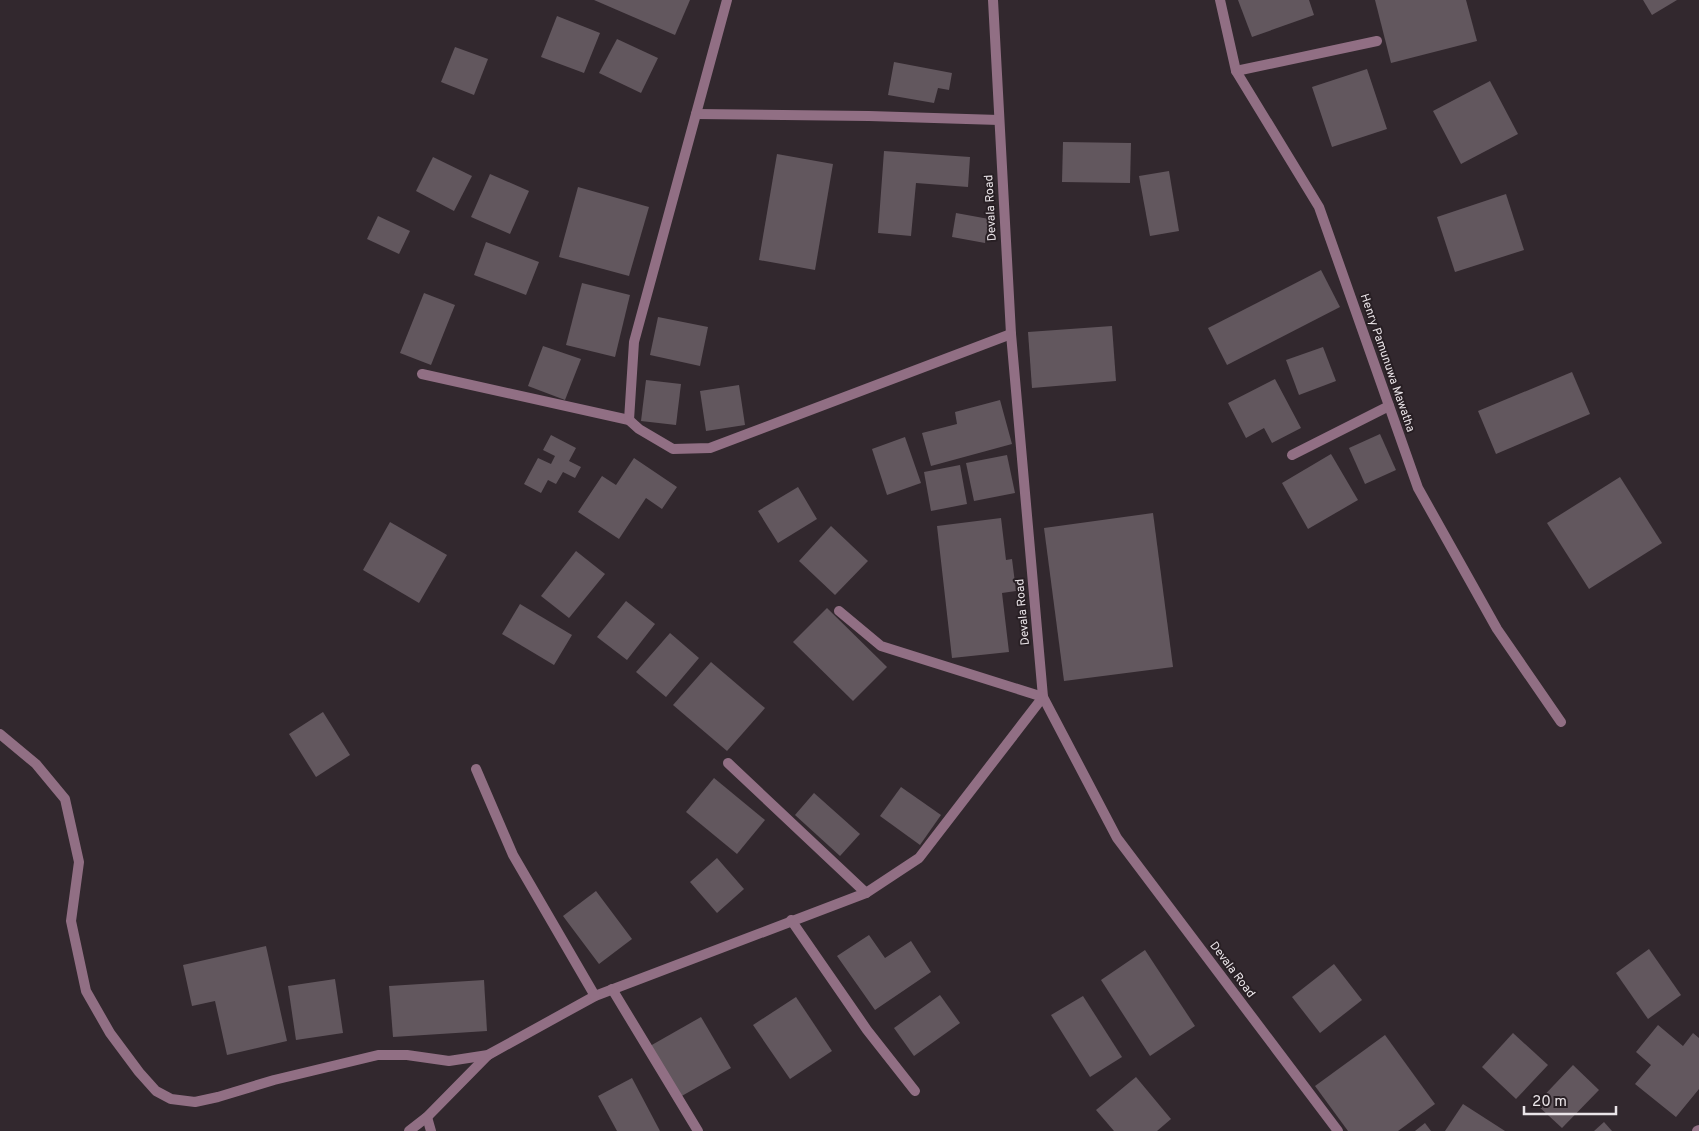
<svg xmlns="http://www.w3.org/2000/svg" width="1699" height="1131" viewBox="0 0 1699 1131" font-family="Overpass,sans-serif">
<rect width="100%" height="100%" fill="#32282e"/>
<g fill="#62575e">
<path d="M594,0h96l-15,35z"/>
<path d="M1238,0h71l5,15 -62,22z"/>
<path d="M1375,0h91l11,41 -86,22z"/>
<path d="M1643,0h34l-25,15z"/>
<path d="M557,16l43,17 -16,40 -43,-16z"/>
<path d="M617,39l41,19 -17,35 -42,-20z"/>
<path d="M455,47l33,12 -14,36 -33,-13z"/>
<path d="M894,62l58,11 -3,17 -11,-2 -4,15 -46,-8z"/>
<path d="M1367,69l20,60 -55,18 -20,-60z"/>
<path d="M1490,81l28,53 -57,30 -28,-53z"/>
<path d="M1063,142l68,1 -1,40 -68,-1z"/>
<path d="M884,151l86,6 -2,30 -52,-4 -5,53 -33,-3z"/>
<path d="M777,154l56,10 -18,106 -56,-10z"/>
<path d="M433,157l39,19 -18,35 -38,-20z"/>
<path d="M1169,171l10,60 -29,5 -11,-60z"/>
<path d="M490,174l39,17 -19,43 -39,-17z"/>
<path d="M578,187l71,20 -20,69 -70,-19z"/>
<path d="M1506,194l18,56 -69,22 -18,-55z"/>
<path d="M956,213l33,6 -4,24 -33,-6z"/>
<path d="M378,216l32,15 -11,23 -32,-15z"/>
<path d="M486,242l53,20 -13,33 -52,-20z"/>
<path d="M1321,270l19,37 -113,58 -19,-37z"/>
<path d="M582,283l48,12 -15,62 -49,-12z"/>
<path d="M424,293l31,12 -24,60 -31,-12z"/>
<path d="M658,317l50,10 -8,39 -50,-11z"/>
<path d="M1112,326l4,55 -84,7 -4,-56z"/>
<path d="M543,346l38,13 -16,41 -37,-14z"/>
<path d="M1323,347l13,34 -37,14 -13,-35z"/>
<path d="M1572,372l18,42 -94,40 -18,-43z"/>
<path d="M1275,379l26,49 -29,15 -8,-15 -18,10 -18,-35z"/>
<path d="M646,380l35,4 -5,41 -35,-4z"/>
<path d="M739,385l6,40 -39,6 -6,-40z"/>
<path d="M1000,400l12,44 -81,22 -9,-33 35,-9 -2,-12z"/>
<path d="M1380,434l16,36 -31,14 -16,-36z"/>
<path d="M551,435l25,13 -7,13 12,6 -6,11 -12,-6 -7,12 -8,-4 -7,13 -17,-9 14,-26 13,6 4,-8 -12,-6z"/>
<path d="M905,437l16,46 -34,12 -15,-46z"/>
<path d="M1331,454l27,46 -50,29 -26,-46z"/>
<path d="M1007,455l8,38 -41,8 -8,-38z"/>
<path d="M634,458l43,29 -15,22 -16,-11 -27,41 -41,-27 24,-36 14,9z"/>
<path d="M960,465l7,39 -36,7 -7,-39z"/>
<path d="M1620,477l42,66 -73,46 -42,-66z"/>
<path d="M798,487l19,32 -39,24 -20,-32z"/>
<path d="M1153,513l20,154 -109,14 -20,-153z"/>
<path d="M1001,518l5,42 6,-1 4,32 -14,2 7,59 -57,6 -15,-132z"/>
<path d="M390,522l57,33 -28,48 -56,-33z"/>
<path d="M831,526l37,35 -33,34 -36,-34z"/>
<path d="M576,551l29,23 -36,44 -28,-22z"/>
<path d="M626,601l29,23 -28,36 -30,-23z"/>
<path d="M520,604l52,31 -18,30 -52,-31z"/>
<path d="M827,608l60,59 -34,34 -60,-59z"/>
<path d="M670,633l29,25 -33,39 -30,-25z"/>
<path d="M711,662l54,46 -38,43 -54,-46z"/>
<path d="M323,712l27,43 -34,22 -27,-43z"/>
<path d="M714,778l51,42 -28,34 -51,-42z"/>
<path d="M901,787l40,28 -21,30 -40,-29z"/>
<path d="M814,793l46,41 -20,22 -45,-41z"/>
<path d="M717,858l27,31 -27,24 -27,-31z"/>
<path d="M596,891l36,48 -33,25 -36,-48z"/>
<path d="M869,935l16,23 26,-17 20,31 -56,38 -38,-54z"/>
<path d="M266,946l21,95 -60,14 -12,-54 -23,5 -9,-41z"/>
<path d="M1649,949l32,46 -33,24 -32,-46z"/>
<path d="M1145,950l50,76 -45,30 -49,-76z"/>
<path d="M1334,964l28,36 -42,33 -28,-36z"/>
<path d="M335,979l8,54 -47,7 -8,-54z"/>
<path d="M484,980l3,51 -94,6 -4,-51z"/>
<path d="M940,995l20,28 -46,33 -20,-28z"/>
<path d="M1083,996l39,61 -32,20 -39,-62z"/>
<path d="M796,997l36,54 -42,28 -37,-54z"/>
<path d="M701,1017l30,51 -51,29 -30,-51z"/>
<path d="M1658,1025l25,21 10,-13 6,5v51l-23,28 -41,-33 16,-19 -15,-13z"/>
<path d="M1513,1033l35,32 -32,34 -34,-32z"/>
<path d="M1385,1035l50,69 -37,27h-50l-33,-45z"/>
<path d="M1573,1065l26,25 -37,38 -26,-24z"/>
<path d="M1136,1077l35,42 -14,12h-43l-18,-21z"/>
<path d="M632,1078l28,53h-43l-19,-35z"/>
<path d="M1463,1104l42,27h-60z"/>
<path d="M1604,1122l8,9h-18z"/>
<path d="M1425,1123l6,8h-16z"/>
</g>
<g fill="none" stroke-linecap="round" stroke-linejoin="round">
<g stroke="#916f84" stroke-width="10">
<path d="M993,0l18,334 32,363 74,141 221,293"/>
<path d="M1220,0l16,71 83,136 99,281 79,141 64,93"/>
<path d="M1236,71l141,-30"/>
<path d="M696,114l173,2 130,4"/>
<path d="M422,374l207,46 10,9 34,20 37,-1 301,-114"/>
<path d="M629,420l5,-78 93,-342"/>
<path d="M1292,455l97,-49"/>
<path d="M0,734l36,30 29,35 14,63 -8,59 15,70 24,42 29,39 17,19 15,8 24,3 23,-5 56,-17 104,-25h29l42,6 39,-6 107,-59 271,-103 53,-35 124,-161 -162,-51 -42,-35"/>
<path d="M728,763l138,130"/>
<path d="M476,769l37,86 82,141"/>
<path d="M791,920l76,110 48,61"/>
<path d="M612,989l86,142"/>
<path d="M427,1117l4,14"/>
<path d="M409,1131l18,-14 61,-62"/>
<path d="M1697,1131l2,-1"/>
</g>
</g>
<g text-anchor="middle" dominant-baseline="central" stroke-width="4" stroke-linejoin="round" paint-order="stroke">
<g font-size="12" fill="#eae4e8" stroke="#281f24">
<text transform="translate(991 208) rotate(-93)">Devala Road</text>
<text transform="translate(1387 363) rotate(71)">Henry Pamunuwa Mawatha</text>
<text transform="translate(1023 612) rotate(-95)">Devala Road</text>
<text transform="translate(1232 970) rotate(53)">Devala Road</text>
</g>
</g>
<path d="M1524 1106v8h92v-8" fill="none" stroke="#eae4e8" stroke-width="2.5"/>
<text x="1532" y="1106" font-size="15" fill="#eae4e8" stroke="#281f24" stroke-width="4" paint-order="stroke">20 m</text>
</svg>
